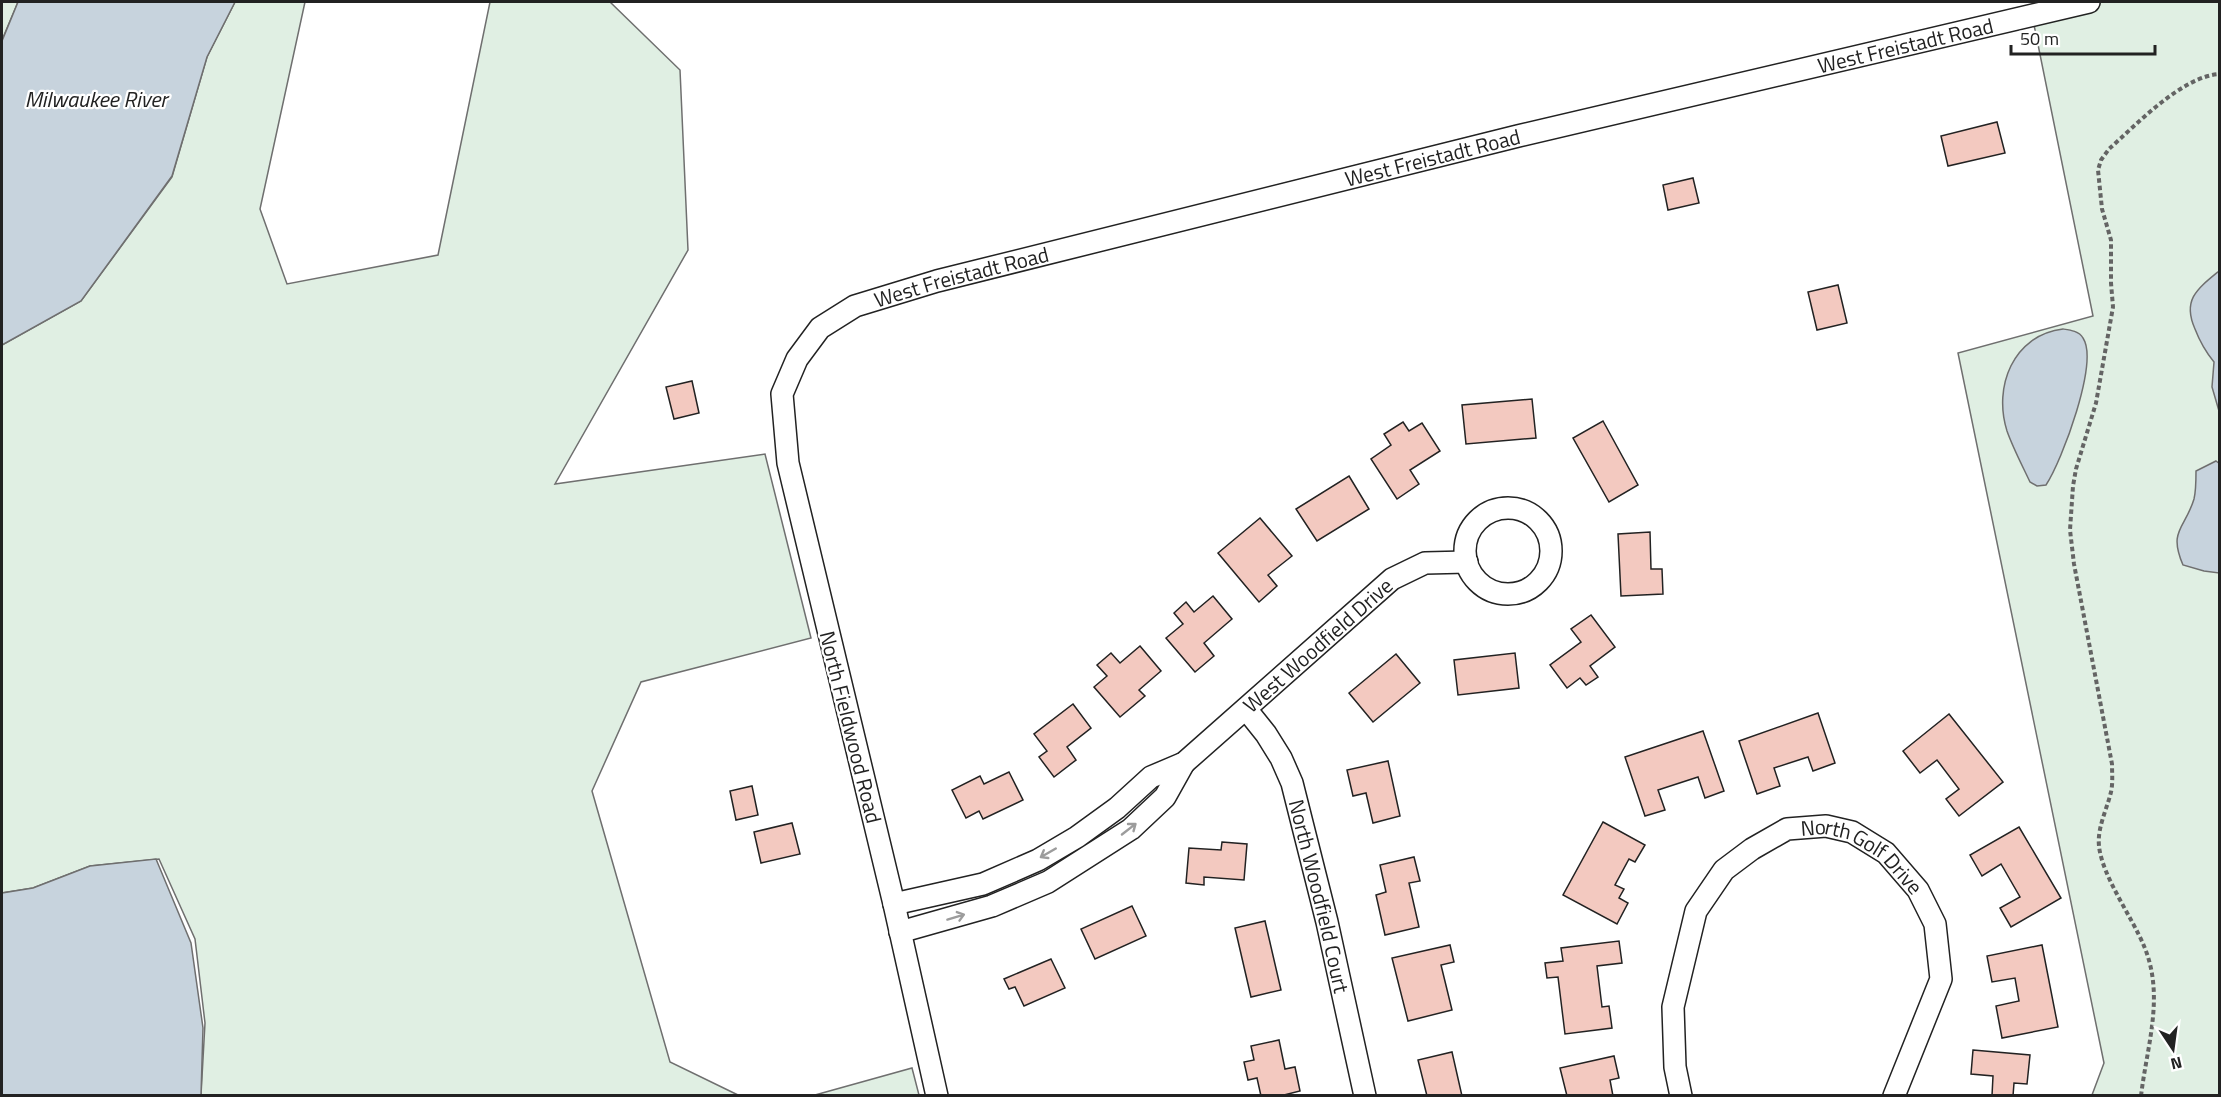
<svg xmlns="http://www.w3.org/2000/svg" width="2221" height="1097" viewBox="0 0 2221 1097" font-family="'Titillium Web',sans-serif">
<rect width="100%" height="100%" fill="#fff"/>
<g fill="#e0efe3" stroke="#6f6f6f" stroke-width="1.5">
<path d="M2,2h16l-16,38z"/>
<path d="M235,2h70l-45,207 27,75 151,-29 52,-253h120l70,68 8,180 -133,234 210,-30 46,184 -170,44 -49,109 78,271 68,33h-537l4,-72 -10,-84 -36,-80 -69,7 -57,22 -31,5v-548l79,-44 91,-124 35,-120z"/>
<path d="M2089,2h130v1093h-127l12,-32 -146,-710 135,-37 -61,-301z"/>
<path d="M912,1068l7,27h-104z"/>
</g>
<g fill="#c7d3dd" stroke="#6f6f6f" stroke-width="1.5">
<path d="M18,2h217l-28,55 -35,119 -91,125 -79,44v-304z"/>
<path d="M2219,271v140l-7,-24 2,-25c-9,-11 -14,-20 -19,-33 -13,-29 2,-40 24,-58z"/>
<path d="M2063,329c7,1 16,2 20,9 16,24 -21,123 -37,147l-9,1 -7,-4c-8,-17 -17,-34 -23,-51 -14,-44 6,-96 56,-102z"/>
<path d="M2216,461l4,3 -1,109 -15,-2 -21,-6c-15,-35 2,-36 11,-66 2,-8 2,-19 2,-28z"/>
<path d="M156,859l35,84 12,85 -2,67h-199v-202l31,-5 57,-22z"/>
</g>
<g fill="#f3c9c0" stroke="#222" stroke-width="1.5">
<path d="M1997,122l8,31 -57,13 -7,-30z"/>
<path d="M1693,178l6,25 -31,7 -5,-25z"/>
<path d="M1838,285l9,38 -30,7 -9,-38z"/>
<path d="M692,381l7,32 -25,6 -8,-32z"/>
<path d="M1532,399l4,39 -70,6 -4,-39z"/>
<path d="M1603,421l35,64 -29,17 -36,-64z"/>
<path d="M1403,422l6,9 13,-8 18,28 -30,19 9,14 -22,15 -26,-40 20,-14 -7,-11z"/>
<path d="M1349,476l20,33 -52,32 -21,-32z"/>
<path d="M1260,518l32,38 -24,19 9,11 -18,16 -41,-49z"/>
<path d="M1650,532l1,37h11l1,25 -42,2 -3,-62z"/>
<path d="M1213,596l19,23 -28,24 10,13 -19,16 -29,-34 17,-14 -9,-11 12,-11 8,10z"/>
<path d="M1591,615l24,32 -25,19 8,11 -12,8 -6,-7 -13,10 -17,-23 31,-23 -10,-13z"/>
<path d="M1140,646l21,25 -22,19 6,6 -25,21 -26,-30 13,-11 -10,-11 14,-12 9,10z"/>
<path d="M1515,653l4,35 -61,7 -4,-35z"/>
<path d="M1396,654l24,29 -47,39 -24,-29z"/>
<path d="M1073,704l18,24 -24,19 9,13 -22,17 -15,-20 8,-6 -13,-17z"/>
<path d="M1818,713l17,50 -22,8 -5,-14 -34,11 6,18 -23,8 -18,-53z"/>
<path d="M1949,714l54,68 -44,34 -13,-17 13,-10 -22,-29 -17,13 -17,-22z"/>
<path d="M1703,731l21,60 -19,7 -7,-21 -40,13 7,20 -20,6 -20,-59z"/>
<path d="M1388,761l12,55 -27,7 -7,-30 -13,3 -6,-26z"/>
<path d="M1009,772l14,28 -40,19 -4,-8 -13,7 -14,-28 28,-14 4,8z"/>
<path d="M752,786l6,29 -22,5 -6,-29z"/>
<path d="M1603,822l42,23 -10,17 -6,-3 -14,26 9,4 -5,9 9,5 -11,21 -54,-29z"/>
<path d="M792,823l8,31 -39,9 -7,-31z"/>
<path d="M2019,827l42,71 -50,29 -11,-19 20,-11 -19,-33 -19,12 -12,-21z"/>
<path d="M1222,842l25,2 -3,36 -40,-3v8l-18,-2 3,-35 32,2z"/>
<path d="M1414,857l6,24 -11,2 10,44 -34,8 -9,-40 10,-3 -6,-27z"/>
<path d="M1132,906l14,30 -51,23 -14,-30z"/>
<path d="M1265,921l16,69 -30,7 -16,-69z"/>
<path d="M1619,941l3,22 -25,3 5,41 7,-1 3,22 -47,6 -7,-57 -11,1 -2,-15 18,-2 -2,-13z"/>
<path d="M1450,945l4,17 -13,3 11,45 -44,11 -16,-63z"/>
<path d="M2042,945l16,82 -56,11 -6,-32 23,-5 -4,-23 -23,4 -5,-26z"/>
<path d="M1051,959l14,29 -41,18 -9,-19 -6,2 -5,-10z"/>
<path d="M1279,1040l6,29 10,-2 5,24 -20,5h-19l-4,-18 -9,2 -4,-18 10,-2 -3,-14z"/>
<path d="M1973,1050l57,5 -3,29 -13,-1 -1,13h-21l1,-20 -22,-2z"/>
<path d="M1452,1052l10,44h-35l-9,-36z"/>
<path d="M1614,1056l5,22 -9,2 3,16h-46l-7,-28z"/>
</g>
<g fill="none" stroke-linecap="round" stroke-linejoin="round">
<g stroke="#222" stroke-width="24">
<g id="minor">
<circle cx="1508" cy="551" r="43"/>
<path id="s1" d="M1246,709l20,25 15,24 11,25 35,139 38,174"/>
<path id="s2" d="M894,904l89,-20 55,-24 39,-23 40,-29 34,-31 33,-14 208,-184 33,-16 42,-1"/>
<path d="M900,932l92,-26 56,-24 83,-53 34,-32 19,-34"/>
<path id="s3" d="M937,1096l-43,-192 -106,-441 -6,-69 15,-35 23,-31 35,-22 82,-25 581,-145 571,-134"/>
<path id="s4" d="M1681,1096l-6,-29 -2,-60 23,-96 28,-41 28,-21 35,-20 39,-3 26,6 34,21 32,37 17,34 6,55 -47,117"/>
</g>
</g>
<path stroke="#646464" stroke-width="4" stroke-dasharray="4.5 3" stroke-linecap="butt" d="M2141,1096c6,-51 24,-100 3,-150 -12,-29 -42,-70 -45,-100 -2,-18 8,-37 12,-54 2,-9 1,-18 1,-28l-38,-200 -4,-34 3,-44 3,-17 20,-66 17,-96 -2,-24v-43l-9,-31 -4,-39 3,-10 8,-11c27,-24 73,-73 111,-75"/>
<use href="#minor" stroke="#fff" stroke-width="21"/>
</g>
<defs><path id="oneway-shaft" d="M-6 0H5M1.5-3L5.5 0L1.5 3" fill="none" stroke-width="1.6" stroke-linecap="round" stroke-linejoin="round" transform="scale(1.5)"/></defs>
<g stroke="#9c9c9c">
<use href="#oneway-shaft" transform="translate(1129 829) rotate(-38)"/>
<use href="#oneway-shaft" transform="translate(1048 853) rotate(150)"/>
<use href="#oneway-shaft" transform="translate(956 917) rotate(-17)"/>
</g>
<g text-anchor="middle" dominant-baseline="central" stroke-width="4.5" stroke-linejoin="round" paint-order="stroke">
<g font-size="21" fill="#222" stroke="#fff">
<text stroke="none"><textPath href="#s3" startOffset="1920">West Freistadt Road</textPath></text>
<text stroke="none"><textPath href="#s3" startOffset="1434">West Freistadt Road</textPath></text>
<text stroke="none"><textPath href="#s3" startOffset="948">West Freistadt Road</textPath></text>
<text stroke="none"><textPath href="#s2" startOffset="506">West Woodfield Drive</textPath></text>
<text transform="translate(851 727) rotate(76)">North Fieldwood Road</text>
<text stroke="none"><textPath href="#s4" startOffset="398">North Golf Drive</textPath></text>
<text stroke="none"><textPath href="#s1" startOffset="204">North Woodfield Court</textPath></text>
</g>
<g font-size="22" font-style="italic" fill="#222" stroke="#fff">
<text x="96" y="99">Milwaukee River</text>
</g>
</g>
<rect width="2221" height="1097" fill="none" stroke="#222222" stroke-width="6"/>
<g transform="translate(2173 1049) rotate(167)" stroke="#ffffff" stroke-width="4.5" paint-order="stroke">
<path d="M0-4.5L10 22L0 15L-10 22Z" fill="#222222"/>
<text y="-9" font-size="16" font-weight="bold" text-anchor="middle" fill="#222222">N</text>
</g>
<path d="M2011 45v9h144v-9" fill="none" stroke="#222222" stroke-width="3"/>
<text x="2020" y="45" font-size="18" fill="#222222" stroke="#ffffff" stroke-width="4.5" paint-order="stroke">50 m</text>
</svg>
